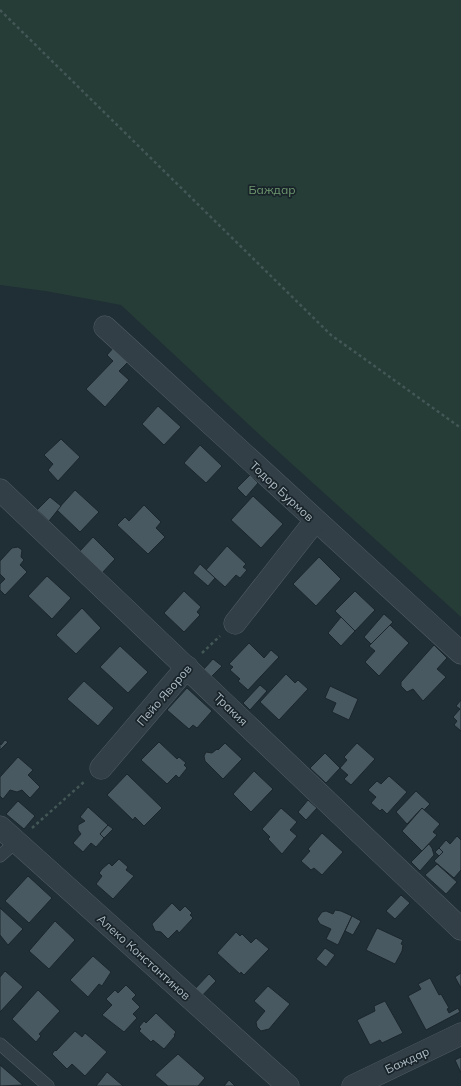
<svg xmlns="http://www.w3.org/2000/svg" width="461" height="1086" viewBox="0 0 461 1086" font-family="Mulish,sans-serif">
<rect width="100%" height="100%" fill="#202e35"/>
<path fill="#263c37" d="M0,0h461v617l-199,-180 -141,-132 -76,-14 -45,-6z"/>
<g fill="#485961" stroke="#1b262c">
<path d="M115,346l15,14 -11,11 10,9 -24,27 -19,-18 27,-28 -6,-6z"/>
<path d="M158,406l23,21 -17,18 -22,-21z"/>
<path d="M61,439l19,18 -22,24 -10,-11 5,-6 -9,-9z"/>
<path d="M200,445l22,21 -16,17 -22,-20z"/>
<path d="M250,475l8,8 -12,14 -9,-9z"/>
<path d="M75,490l24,22 -19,20 -23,-22z"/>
<path d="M253,496l30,28 -22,24 -30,-28z"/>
<path d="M50,497l11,9 -12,15 -12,-11z"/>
<path d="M144,505l17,17 -5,6 9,9 -17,17 -31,-29 8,-8 4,4z"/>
<path d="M93,537l22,22 -13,14 -22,-22z"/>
<path d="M227,546l19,18 -3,3 4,3 -7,8 -4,-3 -11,12 -19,-17z"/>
<path d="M18,547l4,3 -1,7 3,3 -4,5 7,7 -22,23 -5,-5v-6l5,-5 -5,-5v-13l12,-13z"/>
<path d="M319,557l22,22 -25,27 -23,-22z"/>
<path d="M200,564l15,14 -7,8 -15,-13z"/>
<path d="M47,576l24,22 -19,21 -24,-23z"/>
<path d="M184,591l17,16 -4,5 3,3 -16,17 -20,-19z"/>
<path d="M355,591l20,19 -20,21 -20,-20z"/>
<path d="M82,608l19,20 -25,26 -20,-19z"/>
<path d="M384,614l9,8 -22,22 -7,-7z"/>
<path d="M341,617l14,14 -14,15 -13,-13z"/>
<path d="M390,625l19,18 -30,33 -14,-14 10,-11 -6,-5z"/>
<path d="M249,643l15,15 7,-8 8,7 -31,33 -10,-9 2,-2 -10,-9 3,-3 -4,-3z"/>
<path d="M434,645l13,13 -10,11 9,8 -23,24 -10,-12 -6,3 -6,-6v-4z"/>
<path d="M120,646l28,26 -20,21 -28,-26z"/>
<path d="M213,659l9,7 -11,11 -8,-7z"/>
<path d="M286,674l9,9 3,-3 10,9 -29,31 -19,-18z"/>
<path d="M84,681l30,27 -16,18 -31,-27z"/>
<path d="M260,685l7,6 -17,19 -7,-7z"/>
<path d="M330,686l28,13 -9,21 -17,-8 4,-9 -11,-5z"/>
<path d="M187,688l25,23 -15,17 -4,-3 -4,4 -22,-19z"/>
<path d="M461,700v31l-7,-6 3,-4 -4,-4 7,-8 -4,-3z"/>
<path d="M5,740l3,2 -8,8v-7l1,2z"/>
<path d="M159,742l18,17 2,-2 7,6 -2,2 3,3 -8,10 -3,-3 -9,9 -26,-24z"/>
<path d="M225,743l17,16 -19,20 -18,-18 -1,-5 2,-4 6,1 5,-4 1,1z"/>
<path d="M357,743l18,16 -24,26 -7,-6 4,-4 -8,-7 7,-8 -3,-3z"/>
<path d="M325,753l15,15 -14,15 -16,-15z"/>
<path d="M18,757l15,13 -5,5 12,12 -10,11 -8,-8 -5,2 -7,-2 -7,9 -3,-3v-19z"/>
<path d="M254,771l19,18 -22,23 -18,-18z"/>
<path d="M127,774l35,34 -18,18 -9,-9 -2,3 -26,-25z"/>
<path d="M389,776l18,16 -20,22 -5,-5 -2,2 -9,-8 5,-6 -8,-7 9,-9 4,3z"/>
<path d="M416,791l14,13 -6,6 -2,-2 -15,16 -11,-12z"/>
<path d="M308,800l9,8 -11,12 -8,-8z"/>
<path d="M18,801l17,15 -11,13 -18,-15z"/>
<path d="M88,807l20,18 -8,9 4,4 -8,9 -5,-4 -8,9 -10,-9 8,-9 -3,-4v-5l7,-4 -5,-4z"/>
<path d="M281,808l16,14 -7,8 7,6 -15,18 -14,-15 2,-2 -8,-8z"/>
<path d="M422,808l18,16 -7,8 4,3 -15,16 -20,-20z"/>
<path d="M108,825l5,4 -9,9 -4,-4z"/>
<path d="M322,833l21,19 -21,23 -8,-7 -3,2 -10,-9 9,-10 -2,-2z"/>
<path d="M457,836l4,4v30l-7,8 -20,-17 9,-9 -4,-4 7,-8 4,4z"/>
<path d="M429,844l3,4 2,7 -14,16 -9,-9z"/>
<path d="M439,848l4,4 -4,4 -4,-4z"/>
<path d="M119,859l9,8 -2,3 8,6 -21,23 -17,-15 6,-8 -3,-3 3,-4 7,-6 3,3z"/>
<path d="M437,864l20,18 -11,12 -21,-19z"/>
<path d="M28,876l24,22 -23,25 -24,-22z"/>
<path d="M401,895l9,8 -15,16 -9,-8z"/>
<path d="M172,903l8,8 5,-5 7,7 -2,2 3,3 -14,15 -2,-3 -9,9 -7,-7 -6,-1 -3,-7z"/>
<path d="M0,908l23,21 -15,16 -8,-10z"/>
<path d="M335,910l6,1 11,5 -14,29 -12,-6 5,-10 -11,-5 -3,-5 5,-7 4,-1 7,3z"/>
<path d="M352,916l9,5 -8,14 -8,-4z"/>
<path d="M55,921l20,19 -26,29 -20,-18z"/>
<path d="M377,928l26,12 -2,4 2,1 -1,6 -7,13 -29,-14z"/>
<path d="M236,932l4,4 2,-2 9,9 5,-5 13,11 -25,26 -3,-3 -1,2 -23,-21z"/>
<path d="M325,948l10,7 -9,12 -10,-8z"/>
<path d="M93,956l18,16 -9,14 -3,-2 -11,13 -18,-17z"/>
<path d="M5,971l18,16 -23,25v-35z"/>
<path d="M461,973v15l-6,-11z"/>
<path d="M209,974l7,7 -17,18 -7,-7z"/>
<path d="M430,978l9,17 2,-1 8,14 -2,1 2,4 9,-5 2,4 -34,18 -18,-34 13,-7 -3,-5z"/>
<path d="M126,985l10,10 -4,4 8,8 -7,7 4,4 -13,14 -22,-17 10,-10 -6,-6 9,-9 3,3z"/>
<path d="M268,986l22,18 -21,25 -8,2 -4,-4 -1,-5 9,-11 -11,-10z"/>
<path d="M38,990l22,21 -21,23 2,2 -5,6 -24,-23z"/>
<path d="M385,1001l18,32 -21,10 -2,-3 -10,5 -13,-25 18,-9 -1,-5z"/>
<path d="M156,1013l20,19 -2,3 1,1 -11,13 -11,-9 -2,2 -12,-11 2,-2 -2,-2 5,-6 2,2z"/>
<path d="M75,1031l7,6 3,-4 22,19 -22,24 -13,-12 -5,5 -15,-15 3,-4 1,1z"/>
<path d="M178,1054l27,24 -7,8h-30l-13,-11z"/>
<path d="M461,1057v16l-6,-13z"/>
<path d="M0,1065l23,20 -23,1z"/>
<path d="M107,1072l15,13 1,1h-27z"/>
<path d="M229,1080l6,6h-11z"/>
</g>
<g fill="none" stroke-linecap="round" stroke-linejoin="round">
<g stroke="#515d64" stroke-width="13">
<g id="service">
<path d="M0,856l16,-14"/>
<path d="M0,1044l48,42"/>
</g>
</g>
<g stroke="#515d64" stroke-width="23">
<g id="minor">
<path d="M105,327l356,326"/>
<path d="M0,490l461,439"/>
<path d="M235,623l80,-102"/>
<path d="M101,768l86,-101"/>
<path d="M353,1086l108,-52"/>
</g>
</g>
<g stroke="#515d64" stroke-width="23">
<path id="tertiary" d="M0,827l288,259"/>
</g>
<g stroke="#435856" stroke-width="2.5" stroke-dasharray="3 3" stroke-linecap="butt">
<path d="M0,10l331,325 130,93"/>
<path d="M202,653l18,-17"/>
<path d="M32,828l53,-47"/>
</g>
<use href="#service" stroke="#333f46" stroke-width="12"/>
<use href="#minor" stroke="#333f46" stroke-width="22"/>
<use href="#tertiary" stroke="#333f46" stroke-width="22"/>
</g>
<g text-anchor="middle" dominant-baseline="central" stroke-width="3.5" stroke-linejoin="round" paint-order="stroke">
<g font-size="12" fill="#6e976e" stroke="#19242a">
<text x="272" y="189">Баждар</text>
</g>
<g font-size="12" fill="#adbbc3" stroke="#19242a">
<text transform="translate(282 491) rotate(43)">Тодор Бурмов</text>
<text transform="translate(164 695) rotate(-49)">Пейо Яворов</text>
<text transform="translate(231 709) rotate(44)">Тракия</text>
<text transform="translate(144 957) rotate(42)">Алеко Константинов</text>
<text transform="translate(407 1060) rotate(-25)">Баждар</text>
</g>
</g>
</svg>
